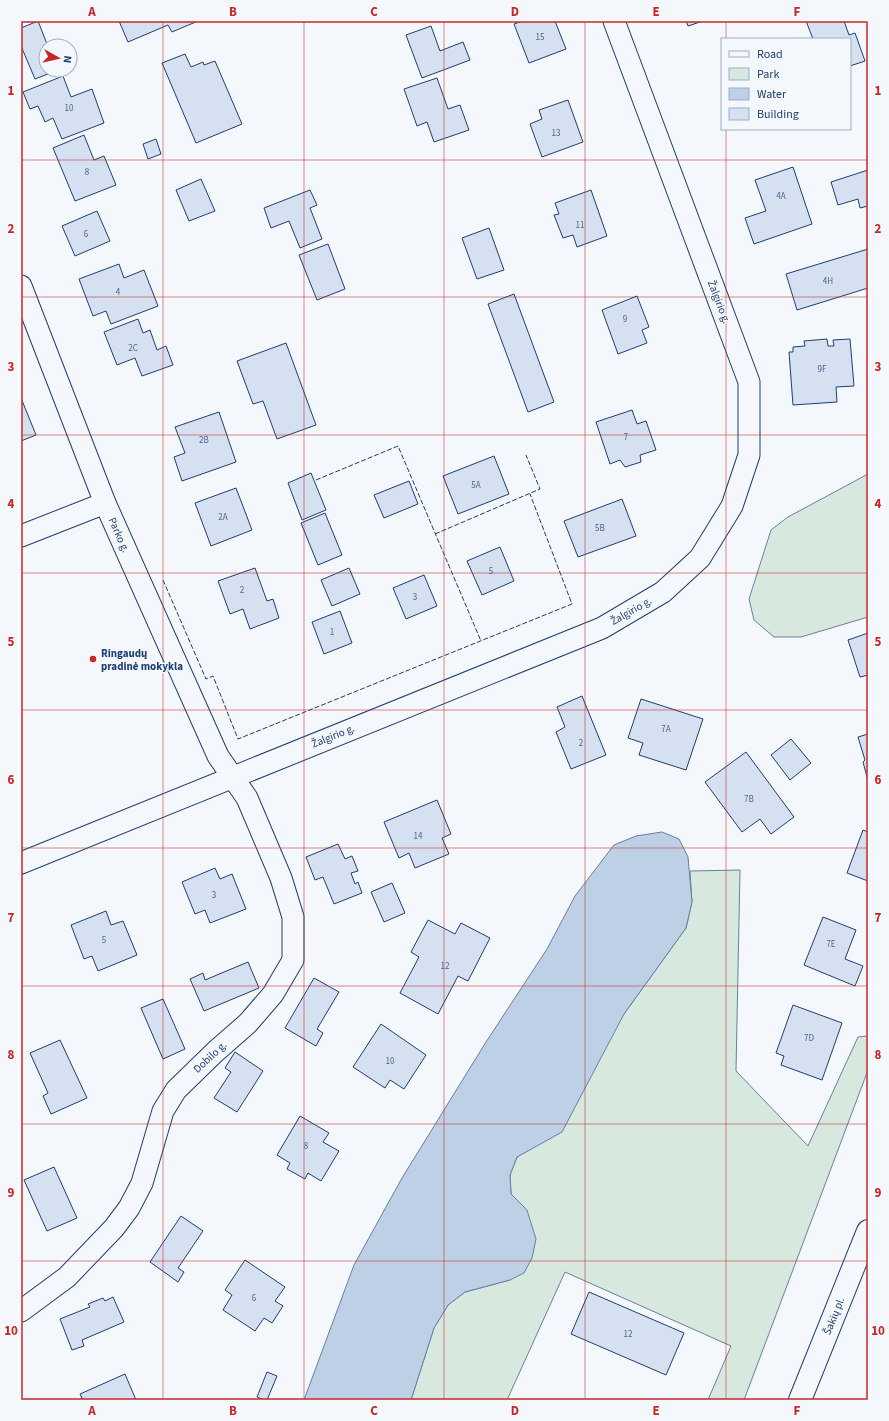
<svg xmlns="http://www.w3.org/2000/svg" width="889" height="1421" viewBox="0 0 889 1421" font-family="'Source Sans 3',sans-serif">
<rect width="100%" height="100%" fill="#f4f7fb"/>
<g fill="#d7e8df" stroke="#687fa3">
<path d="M868,474v143l-67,20h-27l-20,-17 -5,-21 22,-69 17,-13z"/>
<path d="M740,870l-4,201 72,75 50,-109 10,-1v34l-124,330h-36l23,-54 -166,-74 -58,128h-96l23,-72 14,-23 17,-13 45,-12 17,-70 -16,-16 -1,-19 7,-18 19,-11 88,-132 62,-86 6,-26 -2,-31z"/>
</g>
<path fill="#bed0e5" stroke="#687fa3" d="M662,832l17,7 9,18 4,45 -6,26 -62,86 -62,118 -45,25 -7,18 1,19 16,16 9,29 -4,19 -8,15 -14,7 -45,12 -17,13 -14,23 -23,72h-107l50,-135 48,-87 84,-136 61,-93 28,-53 39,-51 22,-9z"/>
<g fill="#d5e0f0" stroke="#1d3f73">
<path d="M38,21l9,23 4,-1 1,3h-6v24h12l-23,9 -14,-33v-18z"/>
<path d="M119,21h79l-26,11 -4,-7 -40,17z"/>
<path d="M523,21h32l11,28 -37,14 -15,-39z"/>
<path d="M686,21h17l-15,5z"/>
<path d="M806,21h38l5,14 6,-2 10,28 -15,5v-27h-37z"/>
<path d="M431,26l9,25 23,-9 7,18 -48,18 -16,-43z"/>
<path d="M185,54l6,13 12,-5 1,3 11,-4 27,63 -46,19 -34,-80z"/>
<path d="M63,76l8,21 21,-8 12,34 -42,16 -9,-21 -8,4 -7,-16 -8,3 -7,-17z"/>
<path d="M437,78l11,31 12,-4 9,25 -35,12 -7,-20 -10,4 -13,-37z"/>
<path d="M568,100l15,42 -41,15 -12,-33 12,-5 -3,-9z"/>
<path d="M84,135l10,25 10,-4 12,29 -41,16 -22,-53z"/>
<path d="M156,139l5,15 -13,5 -5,-15z"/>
<path d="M793,167l19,57 -58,20 -9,-26 21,-7 -11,-31z"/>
<path d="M868,170v36l-8,2 -2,-9 -20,6 -7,-23z"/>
<path d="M201,179l14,32 -26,10 -13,-31z"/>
<path d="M310,190l7,15 -7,3 12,31 -22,9 -11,-27 -18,7 -7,-20z"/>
<path d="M591,190l16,46 -30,11 -4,-12 -10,3 -9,-23 5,-1 -4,-11z"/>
<path d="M97,211l13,30 -35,15 -13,-30z"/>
<path d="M489,228l15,42 -27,9 -15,-41z"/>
<path d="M328,244l17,45 -28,11 -18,-45z"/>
<path d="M868,249v39l-71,22 -11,-36z"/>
<path d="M119,264l5,14 20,-8 14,36 -47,18 -5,-13 -13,5 -14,-37z"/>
<path d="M514,294l40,108 -26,10 -40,-108z"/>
<path d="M637,296l12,31 -7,3 5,13 -29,11 -16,-44z"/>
<path d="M138,319l5,14 7,-3 7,20 9,-4 7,19 -31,11 -7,-18 -18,7 -13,-33z"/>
<path d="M827,339l1,7h6l-1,-6 17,-1 4,47 -18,1 1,15 -44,3 -4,-53h4v-5l12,-1 -1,-5z"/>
<path d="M286,343l30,82 -39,14 -14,-38 -10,3 -16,-43z"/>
<path d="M21,398l15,37 -15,6z"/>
<path d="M632,410l5,14 9,-3 10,29 -16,5 1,7 -16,5 -5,-7 -10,4 -14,-42z"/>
<path d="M219,412l17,50 -54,19 -8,-24 11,-4 -10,-26z"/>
<path d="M494,456l15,38 -51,20 -15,-38z"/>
<path d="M311,473l15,37 -24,10 -14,-37z"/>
<path d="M409,481l9,23 -34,14 -10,-23z"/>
<path d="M236,488l16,42 -41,16 -16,-43z"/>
<path d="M622,499l14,37 -58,21 -14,-36z"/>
<path d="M325,513l17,42 -24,10 -17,-42z"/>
<path d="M500,547l14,34 -32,14 -15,-34z"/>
<path d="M255,568l12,33 6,-2 6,19 -29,11 -7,-20 -13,5 -12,-33z"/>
<path d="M349,568l11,26 -28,12 -11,-26z"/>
<path d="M424,575l13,31 -31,13 -13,-31z"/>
<path d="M340,611l12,32 -28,11 -12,-32z"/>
<path d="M868,633v42l-8,2 -12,-37z"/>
<path d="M582,696l24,59 -35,14 -15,-37 9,-5 -8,-20z"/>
<path d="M641,699l62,20 -17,51 -47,-15 4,-12 -15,-5z"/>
<path d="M868,734v47l-5,-19 2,-2 -7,-23z"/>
<path d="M791,739l20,24 -21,17 -19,-25z"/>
<path d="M746,752l48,65 -23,17 -11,-15 -18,13 -37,-50z"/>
<path d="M437,800l14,34 -9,4 7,16 -34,14 -6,-15 -10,5 -15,-36z"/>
<path d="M863,830l5,2v49l-21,-8z"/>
<path d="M338,844l7,15 7,-3 6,15 -7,2 4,11 3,-2 4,11 -28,11 -11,-27 -8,3 -9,-23z"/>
<path d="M215,868l5,11 12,-5 14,35 -36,14 -5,-13 -10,4 -13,-32z"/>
<path d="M392,883l13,30 -21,9 -13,-30z"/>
<path d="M106,911l5,14 12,-4 14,34 -39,16 -6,-15 -8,3 -13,-34z"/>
<path d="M823,917l33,13 -11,29 18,7 -8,20 -51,-21z"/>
<path d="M428,920l27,14 6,-11 29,15 -22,43 -10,-5 -20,38 -38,-21 19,-36 -8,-5z"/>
<path d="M248,962l11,26 -55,23 -14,-32 13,-6 2,7z"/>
<path d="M314,978l25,14 -22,37 6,4 -7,13 -31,-18z"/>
<path d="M163,999l22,50 -22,10 -22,-51z"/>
<path d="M793,1005l49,18 -20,57 -41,-15 3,-9 -8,-3z"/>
<path d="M381,1024l45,31 -22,34 -14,-9 -5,8 -32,-21z"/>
<path d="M60,1040l27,58 -36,16 -8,-18 5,-3 -18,-40z"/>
<path d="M235,1052l28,19 -26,41 -23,-14 17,-26 -6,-4z"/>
<path d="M300,1116l29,17 -6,9 16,9 -18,30 -13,-8 -3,6 -18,-10 3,-6 -13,-8z"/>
<path d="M54,1167l23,51 -30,13 -23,-51z"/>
<path d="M181,1216l22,15 -25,37 6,4 -6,10 -28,-20z"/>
<path d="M245,1260l40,27 -10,14 8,5 -11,17 -8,-5 -9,13 -32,-21 9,-15 -7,-5z"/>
<path d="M589,1292l95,41 -18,42 -95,-41z"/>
<path d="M113,1297l11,25 -42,18 2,6 -12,4 -12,-31 30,-12 -2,-3 15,-6 2,3z"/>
<path d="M267,1372l10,4 -10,24h-3l-7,-3z"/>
<path d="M125,1374l11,26h-53l-3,-6z"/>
</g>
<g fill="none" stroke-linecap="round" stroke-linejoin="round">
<g stroke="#1d3f73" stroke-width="23">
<g id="street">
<path d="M21,286l84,217 113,253 29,42 34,80 12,39v43l-20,34 -25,29 -33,29 -39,38 -13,21 -21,72 -13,25 -15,20 -47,49 -46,34"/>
<path d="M21,536l84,-33"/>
<path d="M21,863l581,-235 61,-36 37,-34 32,-52 17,-51v-73l-135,-361"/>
</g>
</g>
<g stroke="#1d3f73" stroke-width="24">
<path id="primary" d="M800,1400l68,-169"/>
</g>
<use href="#street" stroke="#f4f7fb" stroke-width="21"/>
<use href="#primary" stroke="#f4f7fb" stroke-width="22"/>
<g stroke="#1d3f73" stroke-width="1" stroke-dasharray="5 2" stroke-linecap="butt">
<path d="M316,480l82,-34 83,195"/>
<path d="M435,534l105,-45 -14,-34"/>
<path d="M163,580l43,99 7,-3 25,63 334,-135 -42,-110"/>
</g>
</g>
<path fill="none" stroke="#c62828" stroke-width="1" stroke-opacity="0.55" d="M163,21v1379M304,21v1379M444,21v1379M585,21v1379M726,21v18M726,129v1271M21,160h847M21,297h847M21,435h847M21,573h847M21,710h847M21,848h847M21,986h847M21,1124h847M21,1261h847"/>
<circle fill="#c62828" stroke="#f4f7fb" stroke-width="1.5" cx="93" cy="659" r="4"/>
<g text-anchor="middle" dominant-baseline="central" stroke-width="3" stroke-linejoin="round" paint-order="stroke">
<g font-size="9" fill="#4b6792">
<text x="540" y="37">15</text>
<text x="69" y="108">10</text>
<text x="556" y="133">13</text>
<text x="87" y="172">8</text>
<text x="781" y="196">4A</text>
<text x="580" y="225">11</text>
<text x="86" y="234">6</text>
<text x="828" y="281">4H</text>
<text x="118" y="292">4</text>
<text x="625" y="319">9</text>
<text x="133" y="348">2C</text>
<text x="822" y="369">9F</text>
<text x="626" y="437">7</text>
<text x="204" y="440">2B</text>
<text x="476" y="485">5A</text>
<text x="223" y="517">2A</text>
<text x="600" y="528">5B</text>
<text x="491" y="571">5</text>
<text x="242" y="590">2</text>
<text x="415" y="597">3</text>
<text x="332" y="632">1</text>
<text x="666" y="729">7A</text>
<text x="581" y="743">2</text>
<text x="749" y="799">7B</text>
<text x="418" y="836">14</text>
<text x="214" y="895">3</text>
<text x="104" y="940">5</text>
<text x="831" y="944">7E</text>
<text x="445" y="966">12</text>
<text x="809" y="1038">7D</text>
<text x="390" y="1061">10</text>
<text x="306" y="1146">8</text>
<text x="254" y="1298">6</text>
<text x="628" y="1334">12</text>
</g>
<g font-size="11" fill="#1d3f73" stroke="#f4f7fb">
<text transform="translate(719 302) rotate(69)">Žalgirio g.</text>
<text transform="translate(119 535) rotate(66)">Parko g.</text>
<text transform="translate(631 611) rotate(-30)">Žalgirio g.</text>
<text transform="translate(333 736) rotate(-22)">Žalgirio g.</text>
<text transform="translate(210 1057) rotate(-43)">Dobilo g.</text>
<text transform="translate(834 1316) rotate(-68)">Šakių pl.</text>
</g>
<g font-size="11" font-weight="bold" fill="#1d3f73" stroke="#f4f7fb" text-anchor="start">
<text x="101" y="653">Ringaudų<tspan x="101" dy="13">pradinė mokykla</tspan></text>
</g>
</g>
<rect width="889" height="1421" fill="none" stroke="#f4f7fb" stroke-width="44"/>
<rect x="721" y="38" width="130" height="92" fill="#f4f7fb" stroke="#9eadc5"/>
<rect x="729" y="51" width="20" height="6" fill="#f4f7fb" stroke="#9eadc5"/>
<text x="757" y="58" font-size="12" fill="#1d3f73">Road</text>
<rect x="729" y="68" width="20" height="12" fill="#d7e8df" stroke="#9eadc5"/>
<text x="757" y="78" font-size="12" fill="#1d3f73">Park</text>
<rect x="729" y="88" width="20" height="12" fill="#bed0e5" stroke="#9eadc5"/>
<text x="757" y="98" font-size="12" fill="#1d3f73">Water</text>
<rect x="729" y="108" width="20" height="12" fill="#d5e0f0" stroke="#9eadc5"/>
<text x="757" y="118" font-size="12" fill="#1d3f73">Building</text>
<g transform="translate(58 58) rotate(98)"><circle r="19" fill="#f4f7fb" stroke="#9eadc5"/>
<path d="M0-3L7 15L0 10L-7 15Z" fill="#c62828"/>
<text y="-6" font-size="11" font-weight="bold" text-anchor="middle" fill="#1d3f73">N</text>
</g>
<rect x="22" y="22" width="845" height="1377" fill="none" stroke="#c62828" stroke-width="1.5"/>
<g font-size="13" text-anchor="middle" font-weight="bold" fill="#c62828">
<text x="92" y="16">A</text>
<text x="233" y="16">B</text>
<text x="374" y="16">C</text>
<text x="515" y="16">D</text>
<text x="656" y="16">E</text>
<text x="797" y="16">F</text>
<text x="11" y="95">1</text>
<text x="878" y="95">1</text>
<text x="11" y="233">2</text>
<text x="878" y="233">2</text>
<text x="11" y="371">3</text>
<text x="878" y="371">3</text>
<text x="11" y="508">4</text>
<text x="878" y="508">4</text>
<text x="11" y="646">5</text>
<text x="878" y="646">5</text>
<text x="11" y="784">6</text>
<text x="878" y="784">6</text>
<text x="11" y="922">7</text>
<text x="878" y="922">7</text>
<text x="11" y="1059">8</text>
<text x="878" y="1059">8</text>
<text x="11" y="1197">9</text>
<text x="878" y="1197">9</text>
<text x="11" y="1335">10</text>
<text x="878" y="1335">10</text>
<text x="92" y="1415">A</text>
<text x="233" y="1415">B</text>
<text x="374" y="1415">C</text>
<text x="515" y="1415">D</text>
<text x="656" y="1415">E</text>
<text x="797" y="1415">F</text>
</g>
</svg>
